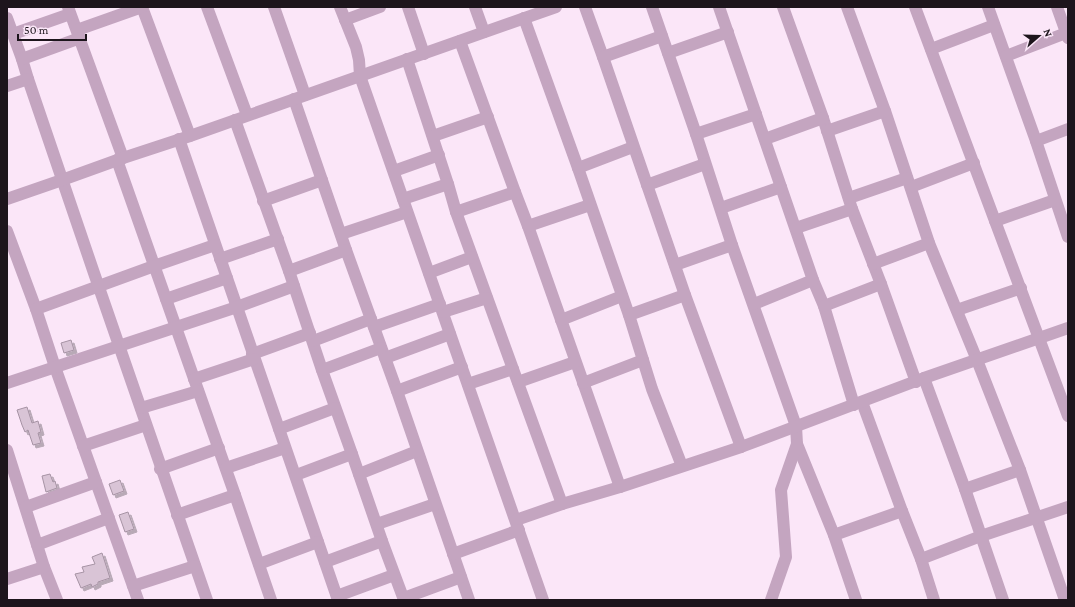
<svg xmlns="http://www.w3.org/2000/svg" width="1075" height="607" viewBox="0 0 1075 607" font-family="'Crimson Pro',serif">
<defs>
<filter id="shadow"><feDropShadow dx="3" dy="3" stdDeviation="0" flood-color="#0004"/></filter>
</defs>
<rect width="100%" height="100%" fill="#fbe6f8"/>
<g fill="#d9c4d6" stroke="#a693a4" filter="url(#shadow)">
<path d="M71,340l3,10 -10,3 -3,-10z"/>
<path d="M27,407l5,16 6,-2 3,11 -3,1 3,10 -8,2 -5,-15 -3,2 -3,-7 -5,-15z"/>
<path d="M50,474l3,8 2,-1 2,7 -11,4 -4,-16z"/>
<path d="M120,480l4,11 -11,4 -4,-11z"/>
<path d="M128,512l6,17 -9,3 -6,-17z"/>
<path d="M102,553l8,25 -12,4v2l-6,3 -1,-3 -10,4 -6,-14 9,-2 -2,-5 13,-3 -3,-7z"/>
</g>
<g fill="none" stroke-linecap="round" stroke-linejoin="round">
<g stroke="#c4a5c0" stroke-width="12">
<path d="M68,7l55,151"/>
<path d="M142,7l48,129"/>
<path d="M207,7l40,108"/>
<path d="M274,7l31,88"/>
<path d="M340,7l16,40 3,13 1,16 183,524"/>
<path d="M408,7l16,47"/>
<path d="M475,7l9,25"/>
<path d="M585,7l18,50 82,238 56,152"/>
<path d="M652,7l44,127 36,111 64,181 1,18 37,91 22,65"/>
<path d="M719,7l94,273 11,26 30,99"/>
<path d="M783,7l40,111 29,91 29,75 35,98"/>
<path d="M847,7l38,104 44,132 48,117 43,110 45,130"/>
<path d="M915,7c51,137 103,273 153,409"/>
<path d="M988,7l48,134 32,96"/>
<path d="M1057,7l11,31"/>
<path d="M7,18l15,41 6,20c59,174 118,347 179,521"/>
<path d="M524,18l54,150 51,147 23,74 30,77"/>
<path d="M345,20l35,-13"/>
<path d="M77,30l65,-23"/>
<path d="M13,34l57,-20"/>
<path d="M460,41l55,151 13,34 92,261"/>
<path d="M931,49l63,-24"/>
<path d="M668,53l60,-21"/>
<path d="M1006,56l60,-23"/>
<path d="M603,57l59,-21"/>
<path d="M22,59l58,-21"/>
<path d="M407,59l41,125 8,28 106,292"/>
<path d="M7,86l21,-7"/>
<path d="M294,99l52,151 51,141 72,209"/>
<path d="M235,120l54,151 33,99 30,84 30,87 22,59"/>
<path d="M827,131l58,-20"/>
<path d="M696,134l60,-20"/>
<path d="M433,136l55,-19"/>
<path d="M179,139l159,461"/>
<path d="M765,139l58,-21"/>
<path d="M1036,141l32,-12"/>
<path d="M117,160l118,335 36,105"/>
<path d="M578,168l55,-21"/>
<path d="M394,171l45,-16"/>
<path d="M647,185l58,-21"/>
<path d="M911,187l63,-24"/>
<path d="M849,198l58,-20"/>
<path d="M7,199l55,-19 61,-22 67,-22 366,-129"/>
<path d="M403,199l45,-15"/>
<path d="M263,201l59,-21"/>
<path d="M721,208l60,-21"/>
<path d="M456,212l59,-20"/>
<path d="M995,221l60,-21"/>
<path d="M528,226l62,-21"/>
<path d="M796,228l56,-19"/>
<path d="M7,231l29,78 19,58 83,233"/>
<path d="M341,234l66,-22"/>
<path d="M220,259l58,-20"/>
<path d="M873,264l56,-21"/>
<path d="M675,265l57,-20"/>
<path d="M289,271l57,-21"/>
<path d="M429,273l43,-16"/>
<path d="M166,299l61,-21"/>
<path d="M754,304l59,-24"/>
<path d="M824,306l57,-22"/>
<path d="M36,309l118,-43 61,-21"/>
<path d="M957,310l64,-22"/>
<path d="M443,312l44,-14"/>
<path d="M629,315l56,-20"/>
<path d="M561,320l61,-24"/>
<path d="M374,327l66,-23"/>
<path d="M313,341l58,-22"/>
<path d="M252,354l58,-21"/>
<path d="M385,358l65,-24"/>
<path d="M322,370l59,-22"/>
<path d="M924,378l41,111 38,111"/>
<path d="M194,379l60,-20"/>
<path d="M518,382l57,-20"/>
<path d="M7,383l230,-76 57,-21"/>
<path d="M583,383l60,-23"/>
<path d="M468,384l45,-15"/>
<path d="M397,391l65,-24"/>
<path d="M862,402l40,109 19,48 13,41"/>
<path d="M141,408l57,-17"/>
<path d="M279,429l56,-21"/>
<path d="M83,446l63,-21"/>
<path d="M7,450l37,117 13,33"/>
<path d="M226,468l59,-20"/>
<path d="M160,469l59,-21"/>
<path d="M359,474l58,-23"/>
<path d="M296,475l56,-21"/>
<path d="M965,489l55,-19"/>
<path d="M26,507l70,-25"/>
<path d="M177,515l58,-20"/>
<path d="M516,520l46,-16 58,-17 121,-40 183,-69 144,-50"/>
<path d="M377,524l58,-20"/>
<path d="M834,535l68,-24"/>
<path d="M37,545l72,-27"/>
<path d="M453,554l66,-24"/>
<path d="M921,559l60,-23 87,-29"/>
<path d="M325,562l57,-21"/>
<path d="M259,564l59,-22"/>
<path d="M7,579l37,-12"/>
<path d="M133,586l62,-20"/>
<path d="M337,596l57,-21"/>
<path d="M404,598l57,-21"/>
<path d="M771,600l15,-43 -5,-67 16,-46"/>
</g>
</g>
<rect width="1075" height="607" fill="none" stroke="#1d151c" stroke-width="16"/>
<g transform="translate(1039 36) rotate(70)" stroke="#fbe6f8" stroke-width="3" paint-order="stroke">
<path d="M0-3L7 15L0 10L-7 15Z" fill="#1d151c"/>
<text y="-6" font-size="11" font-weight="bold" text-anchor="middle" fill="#1d151c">N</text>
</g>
<path d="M18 34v6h68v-6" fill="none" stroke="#1d151c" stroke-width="2"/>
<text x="24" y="34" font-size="12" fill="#1d151c" stroke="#fbe6f8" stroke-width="3" paint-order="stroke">50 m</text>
</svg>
